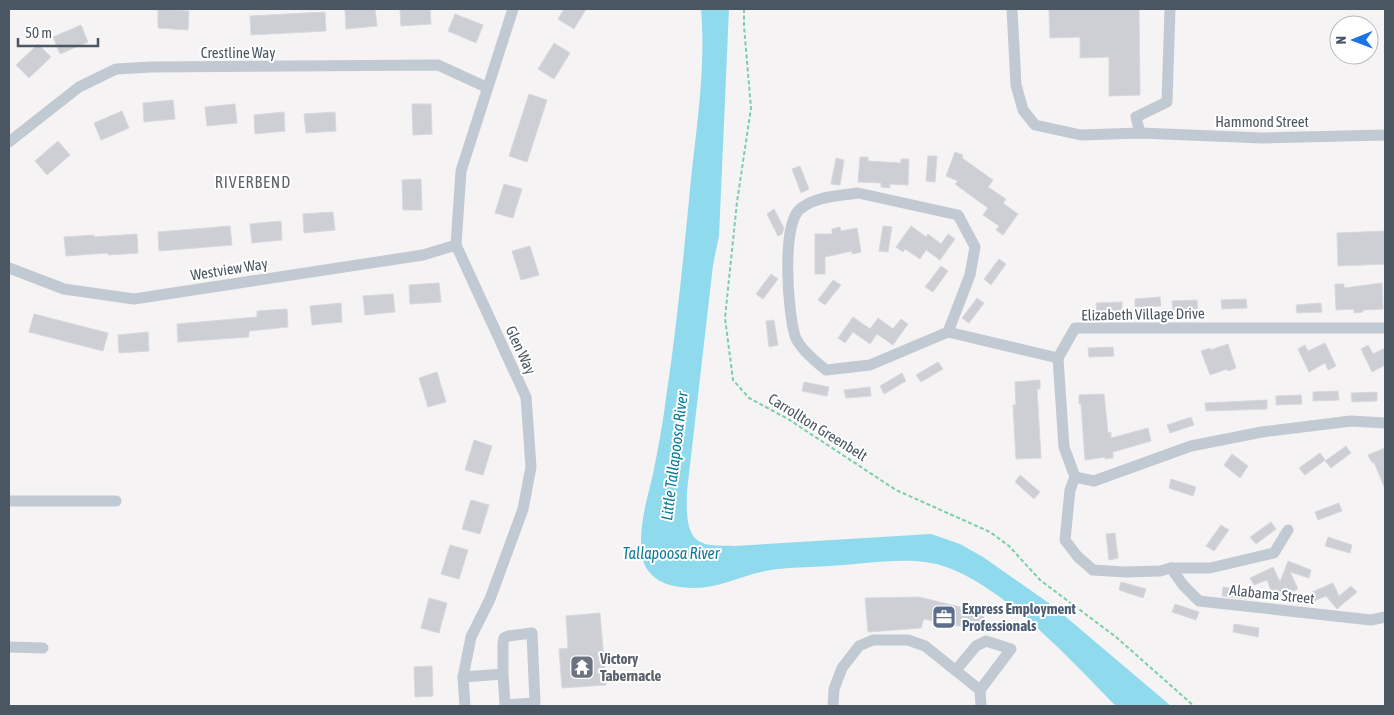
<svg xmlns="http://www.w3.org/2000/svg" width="1394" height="715" viewBox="0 0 1394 715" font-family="'Asap Condensed',sans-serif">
<rect width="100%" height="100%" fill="#f5f3f3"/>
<path fill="#90daee" d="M701,9h28l-10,227 -6,29 -26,226c0,16 -3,46 16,52 9,4 22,2 32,3l196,-12 29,10 23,13 70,49 118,100h-55c-44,-44 -122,-132 -185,-143 -28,-5 -59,0 -88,2 -22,2 -44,2 -66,4 -40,5 -64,27 -107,16 -14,-4 -26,-14 -28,-30 -4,-27 5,-55 11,-81 5,-25 10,-51 13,-76 11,-73 18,-146 25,-219 6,-56 15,-114 10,-170z"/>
<g fill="#cdcfd5" stroke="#d7d9de">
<path d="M158,9l31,2 -1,19 -30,-2z"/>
<path d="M357,9h18l2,17 -31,3 -1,-19z"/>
<path d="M400,9h30l1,15 -30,2z"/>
<path d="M564,9h22l-12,20 -16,-10z"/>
<path d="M1049,9h90l1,86 -31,1v-39l-29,1v-21l-30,1z"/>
<path d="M325,12l1,19 -75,4 -1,-19z"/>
<path d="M455,14l28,11 -7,18 -28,-12z"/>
<path d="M81,25l7,17 -28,12 -7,-17z"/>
<path d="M554,43l16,10 -16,26 -16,-10z"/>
<path d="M38,44l13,13 -22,21 -13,-13z"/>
<path d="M529,94l18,6 -20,62 -18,-6z"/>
<path d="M173,100l2,19 -31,3 -1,-19z"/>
<path d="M235,104l2,19 -30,3 -2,-19z"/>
<path d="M412,104h19l1,30 -19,1z"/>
<path d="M122,111l7,17 -28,12 -7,-17z"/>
<path d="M284,112l1,19 -30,3 -1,-19z"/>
<path d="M335,112l1,19 -30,2 -2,-19z"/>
<path d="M58,141l12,14 -23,20 -12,-14z"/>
<path d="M955,152l8,3 -1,3 31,22 -5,7 18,12 -3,4 15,11 -15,21 -7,-5 3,-4 -16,-11 5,-7 -33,-24 3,-3 -12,-5z"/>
<path d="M928,156h9l-2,26 -9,-1z"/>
<path d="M860,157h8v4l33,2v-4h8l-1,26 -18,-1v4l-9,-1v-4l-23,-1z"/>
<path d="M836,158l8,2 -4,25 -9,-1z"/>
<path d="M800,166l9,23 -8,4 -9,-24z"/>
<path d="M421,179l1,31h-19l-1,-30z"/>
<path d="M504,184l18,5 -9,29 -18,-5z"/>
<path d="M774,209l10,19 -2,6 -4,2 -11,-22z"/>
<path d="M333,212l2,18 -31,3 -1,-19z"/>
<path d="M281,221l1,19 -30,3 -2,-19z"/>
<path d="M230,226l2,19 -73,6 -1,-19z"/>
<path d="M883,226l9,1 -4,25 -9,-1z"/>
<path d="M911,226l15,11 2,-3 13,10 7,-10 7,5 -15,21 -14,-10 -6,9 -15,-10 -2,3 -7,-5z"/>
<path d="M840,227l1,4 16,-3 4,24 -9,2v-3l-27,6v17h-10v-40h17v-5z"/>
<path d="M1385,231v33l-47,2 -1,-33z"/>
<path d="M137,234l1,19 -30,2v-2l-42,3 -2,-19 30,-2v2z"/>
<path d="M530,246l9,29 -18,5 -9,-29z"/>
<path d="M999,259l7,5 -15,21 -7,-6z"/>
<path d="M941,266l7,5 -15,21 -8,-5z"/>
<path d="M771,274l7,5 -15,20 -7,-5z"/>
<path d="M833,280l8,5 -16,20 -7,-5z"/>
<path d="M439,283l2,19 -31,2 -1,-19z"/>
<path d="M1382,283l1,26 -20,1v2l-9,1v-4l-18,1 -1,-26h9v4z"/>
<path d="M393,294l2,18 -30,3 -2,-19z"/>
<path d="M1160,297l1,9 -26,1v-8z"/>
<path d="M977,298l7,5 -15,20 -7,-5z"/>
<path d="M1246,299l1,9 -25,1 -1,-9z"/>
<path d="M1197,300l1,9 -25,1 -1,-9z"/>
<path d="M1122,302v9l-25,1 -1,-9z"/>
<path d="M341,303l1,19 -30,3 -2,-19z"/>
<path d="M1321,303l1,9 -25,1 -1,-8z"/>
<path d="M287,309l1,18 -39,4v6l-71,5 -1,-18 80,-7v-6z"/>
<path d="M34,314l74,19 -5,18 -74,-19z"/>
<path d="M853,317l17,12 8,-11 15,11 8,-10 7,5 -15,21 -16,-11 -7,10 -17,-12 -8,11 -7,-5z"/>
<path d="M774,320l4,25 -9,2 -3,-26z"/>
<path d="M148,332l1,19 -30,2 -1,-18z"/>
<path d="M1325,343l11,23 -8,4 -3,-7 -16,9 -11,-23 7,-4 3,6z"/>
<path d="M1228,344l8,24 -8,3 -1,-2 -17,6 -9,-24 9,-3v2z"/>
<path d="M1368,345l5,9 12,-6v17l-13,7 -11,-23z"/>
<path d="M1113,347l1,9 -25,1 -1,-9z"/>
<path d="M938,362l5,7 -22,13 -5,-7z"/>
<path d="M437,372l9,30 -18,5 -9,-29z"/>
<path d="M902,373l4,8 -22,13 -4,-8z"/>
<path d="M1040,380v9h-3l4,69 -25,1 -3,-54h3l-1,-23z"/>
<path d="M804,382l25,5 -2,9 -25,-5z"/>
<path d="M870,387l1,9 -25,2 -2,-8z"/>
<path d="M1338,391l1,9 -26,1v-9z"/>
<path d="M1377,392v9l-25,1 -1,-9z"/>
<path d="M1104,394l4,39 3,-1v6l37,-10 3,13 -38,11v6l-8,1v-2l-20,3 -4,-56h-2v-9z"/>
<path d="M1301,395l1,9 -26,1v-9z"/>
<path d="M1267,400v9l-61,2 -1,-8z"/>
<path d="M1191,417l3,8 -24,8 -3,-8z"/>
<path d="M474,440l18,6 -9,29 -18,-5z"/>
<path d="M1346,446l5,7 -20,15 -6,-7z"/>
<path d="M1385,448v41l-11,-27 -2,1 -4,-8z"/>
<path d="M1320,453l5,7 -20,15 -6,-7z"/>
<path d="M1232,454l16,12 -8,12 -16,-13z"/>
<path d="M1020,475l20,17 -6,7 -19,-17z"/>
<path d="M1171,479l25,8 -3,9 -24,-8z"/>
<path d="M471,500l18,5 -9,29 -18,-5z"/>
<path d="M1339,503l3,8 -24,9 -3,-8z"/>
<path d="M1271,522l5,7 -20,15 -6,-7z"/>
<path d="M1221,525l8,5 -15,21 -8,-5z"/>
<path d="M1115,533l3,25 -9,2 -3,-26z"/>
<path d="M1328,537l24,8 -2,8 -25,-7z"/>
<path d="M450,545l18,5 -9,29 -18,-5z"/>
<path d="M1288,561l23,9 -2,8 -19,-6 8,17 -24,10 -7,-19 -13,5 -4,-7 23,-11 7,15z"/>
<path d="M1121,582l25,7 -3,9 -24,-8z"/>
<path d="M1333,583l6,13 12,-10 6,6 -20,17 -11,-13 -12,5 -4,-8z"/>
<path d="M1223,587l25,4 -1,8 -25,-3z"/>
<path d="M919,597l66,16 -6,17 -55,-11 -3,9 -53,4 -3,-34z"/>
<path d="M429,598l18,5 -8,30 -18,-5z"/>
<path d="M1175,604l24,8 -3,8 -24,-8z"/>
<path d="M600,613l6,72 -44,3 -3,-39 9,-1 -2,-32z"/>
<path d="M1234,624l25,4 -1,9 -25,-5z"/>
<path d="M432,666l1,30 -18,1 -1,-30z"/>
</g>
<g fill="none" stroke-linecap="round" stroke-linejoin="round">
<path stroke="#7ad0a6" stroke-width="2" stroke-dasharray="4 2.5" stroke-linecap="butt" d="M744,9v17l7,82 -14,94 -12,116 8,62 16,18 39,21 108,71 94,42 19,14 31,34 76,57 78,69"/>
<g stroke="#c1cad2" stroke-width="11">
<path d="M1012,9l4,76 7,25 12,15 46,10 59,-2 123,5 122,-3"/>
<path d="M1140,133l-4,-16 31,-15 3,-93"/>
<path d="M9,142l70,-55 37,-18 35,-2 287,-2 48,22"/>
<path d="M858,193l100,22 17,32 -5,28 -22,57 -78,33 -44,5c-10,-8 -27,-22 -31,-34 -7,-23 -14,-111 5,-127 16,-13 39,-13 58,-16z"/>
<path d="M9,268l55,21 70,10 289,-44 33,-10"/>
<path d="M948,332l110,26"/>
<path d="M1075,477l-11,-30 -6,-89 17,-30h310"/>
<path d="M1075,477l19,4 97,-35 71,-14 89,-11 34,2"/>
<path d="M1075,477l-5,13 -5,50 13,17 15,13 32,2 35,-1 11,-3h39l64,-15 14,-23"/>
<path d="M9,501h107"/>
<path d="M1171,568l12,17 16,16 172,19 14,-3"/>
<path d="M9,647l34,1"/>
<path d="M956,670l20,-24 10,-5 25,8 -31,41"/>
<path d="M463,677l40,-3 2,31 30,-2 -3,-70 -24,3 -4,2 -1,5v31"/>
<path d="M465,706l-2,-29 8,-40 19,-38 33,-90 8,-42 -5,-70 -70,-152 5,-74 52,-162"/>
<path d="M833,706l1,-17 8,-21 17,-22 14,-6h35l17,6 55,44 1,16"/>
</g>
</g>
<defs>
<g id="office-square" transform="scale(1.25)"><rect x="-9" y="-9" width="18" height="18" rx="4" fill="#5c6f8a" stroke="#fff"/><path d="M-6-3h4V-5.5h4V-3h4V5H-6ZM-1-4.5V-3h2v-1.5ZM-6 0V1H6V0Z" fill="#fff"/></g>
<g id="temple-square" transform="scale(1.25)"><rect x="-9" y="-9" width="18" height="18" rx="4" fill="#6b7280" stroke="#fff"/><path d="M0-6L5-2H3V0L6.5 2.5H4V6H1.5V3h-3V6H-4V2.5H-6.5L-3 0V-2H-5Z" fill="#fff"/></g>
</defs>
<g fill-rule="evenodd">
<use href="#office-square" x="944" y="617"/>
<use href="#temple-square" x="582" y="667"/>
</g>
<g text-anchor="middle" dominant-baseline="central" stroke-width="4" stroke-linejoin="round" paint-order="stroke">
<g font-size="15" fill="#4a5661" stroke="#fff">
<text x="238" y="52">Crestline Way</text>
<text x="1262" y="121">Hammond Street</text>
<text transform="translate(229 269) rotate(-9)">Westview Way</text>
<text transform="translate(1143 314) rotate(-1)">Elizabeth Village Drive</text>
<text transform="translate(521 350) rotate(65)">Glen Way</text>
<text transform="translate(818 427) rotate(32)">Carrollton Greenbelt</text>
<text transform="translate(1272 594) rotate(6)">Alabama Street</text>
</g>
<g font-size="15" font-weight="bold" fill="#4e5e75" stroke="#fff" text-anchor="start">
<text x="962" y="608">Express Employment<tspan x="962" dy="17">Professionals</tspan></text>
</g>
<g font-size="15" font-weight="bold" fill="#5b616d" stroke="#fff" text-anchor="start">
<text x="600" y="658">Victory<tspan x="600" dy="17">Tabernacle</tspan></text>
</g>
<g font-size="16" letter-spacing="1" fill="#5f6368" stroke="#fff">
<text x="253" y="182">RIVERBEND</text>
</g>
<g font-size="16" font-style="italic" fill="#0c7c9b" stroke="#fff">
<text transform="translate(674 456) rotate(-83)">Little Tallapoosa River</text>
<text x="671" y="553">Tallapoosa River</text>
</g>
</g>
<rect width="1394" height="715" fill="none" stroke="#4a5661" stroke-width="20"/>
<g transform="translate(1354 40) rotate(269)"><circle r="24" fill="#ffffff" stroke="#b7bbc0"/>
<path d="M0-4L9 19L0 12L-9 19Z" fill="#1a73e8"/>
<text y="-8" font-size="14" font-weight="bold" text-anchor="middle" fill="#4a5661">N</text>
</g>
<path d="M18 38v8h80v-8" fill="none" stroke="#4a5661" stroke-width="2.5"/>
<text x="25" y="38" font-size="15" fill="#4a5661" stroke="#ffffff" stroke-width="4" paint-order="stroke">50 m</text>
</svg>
